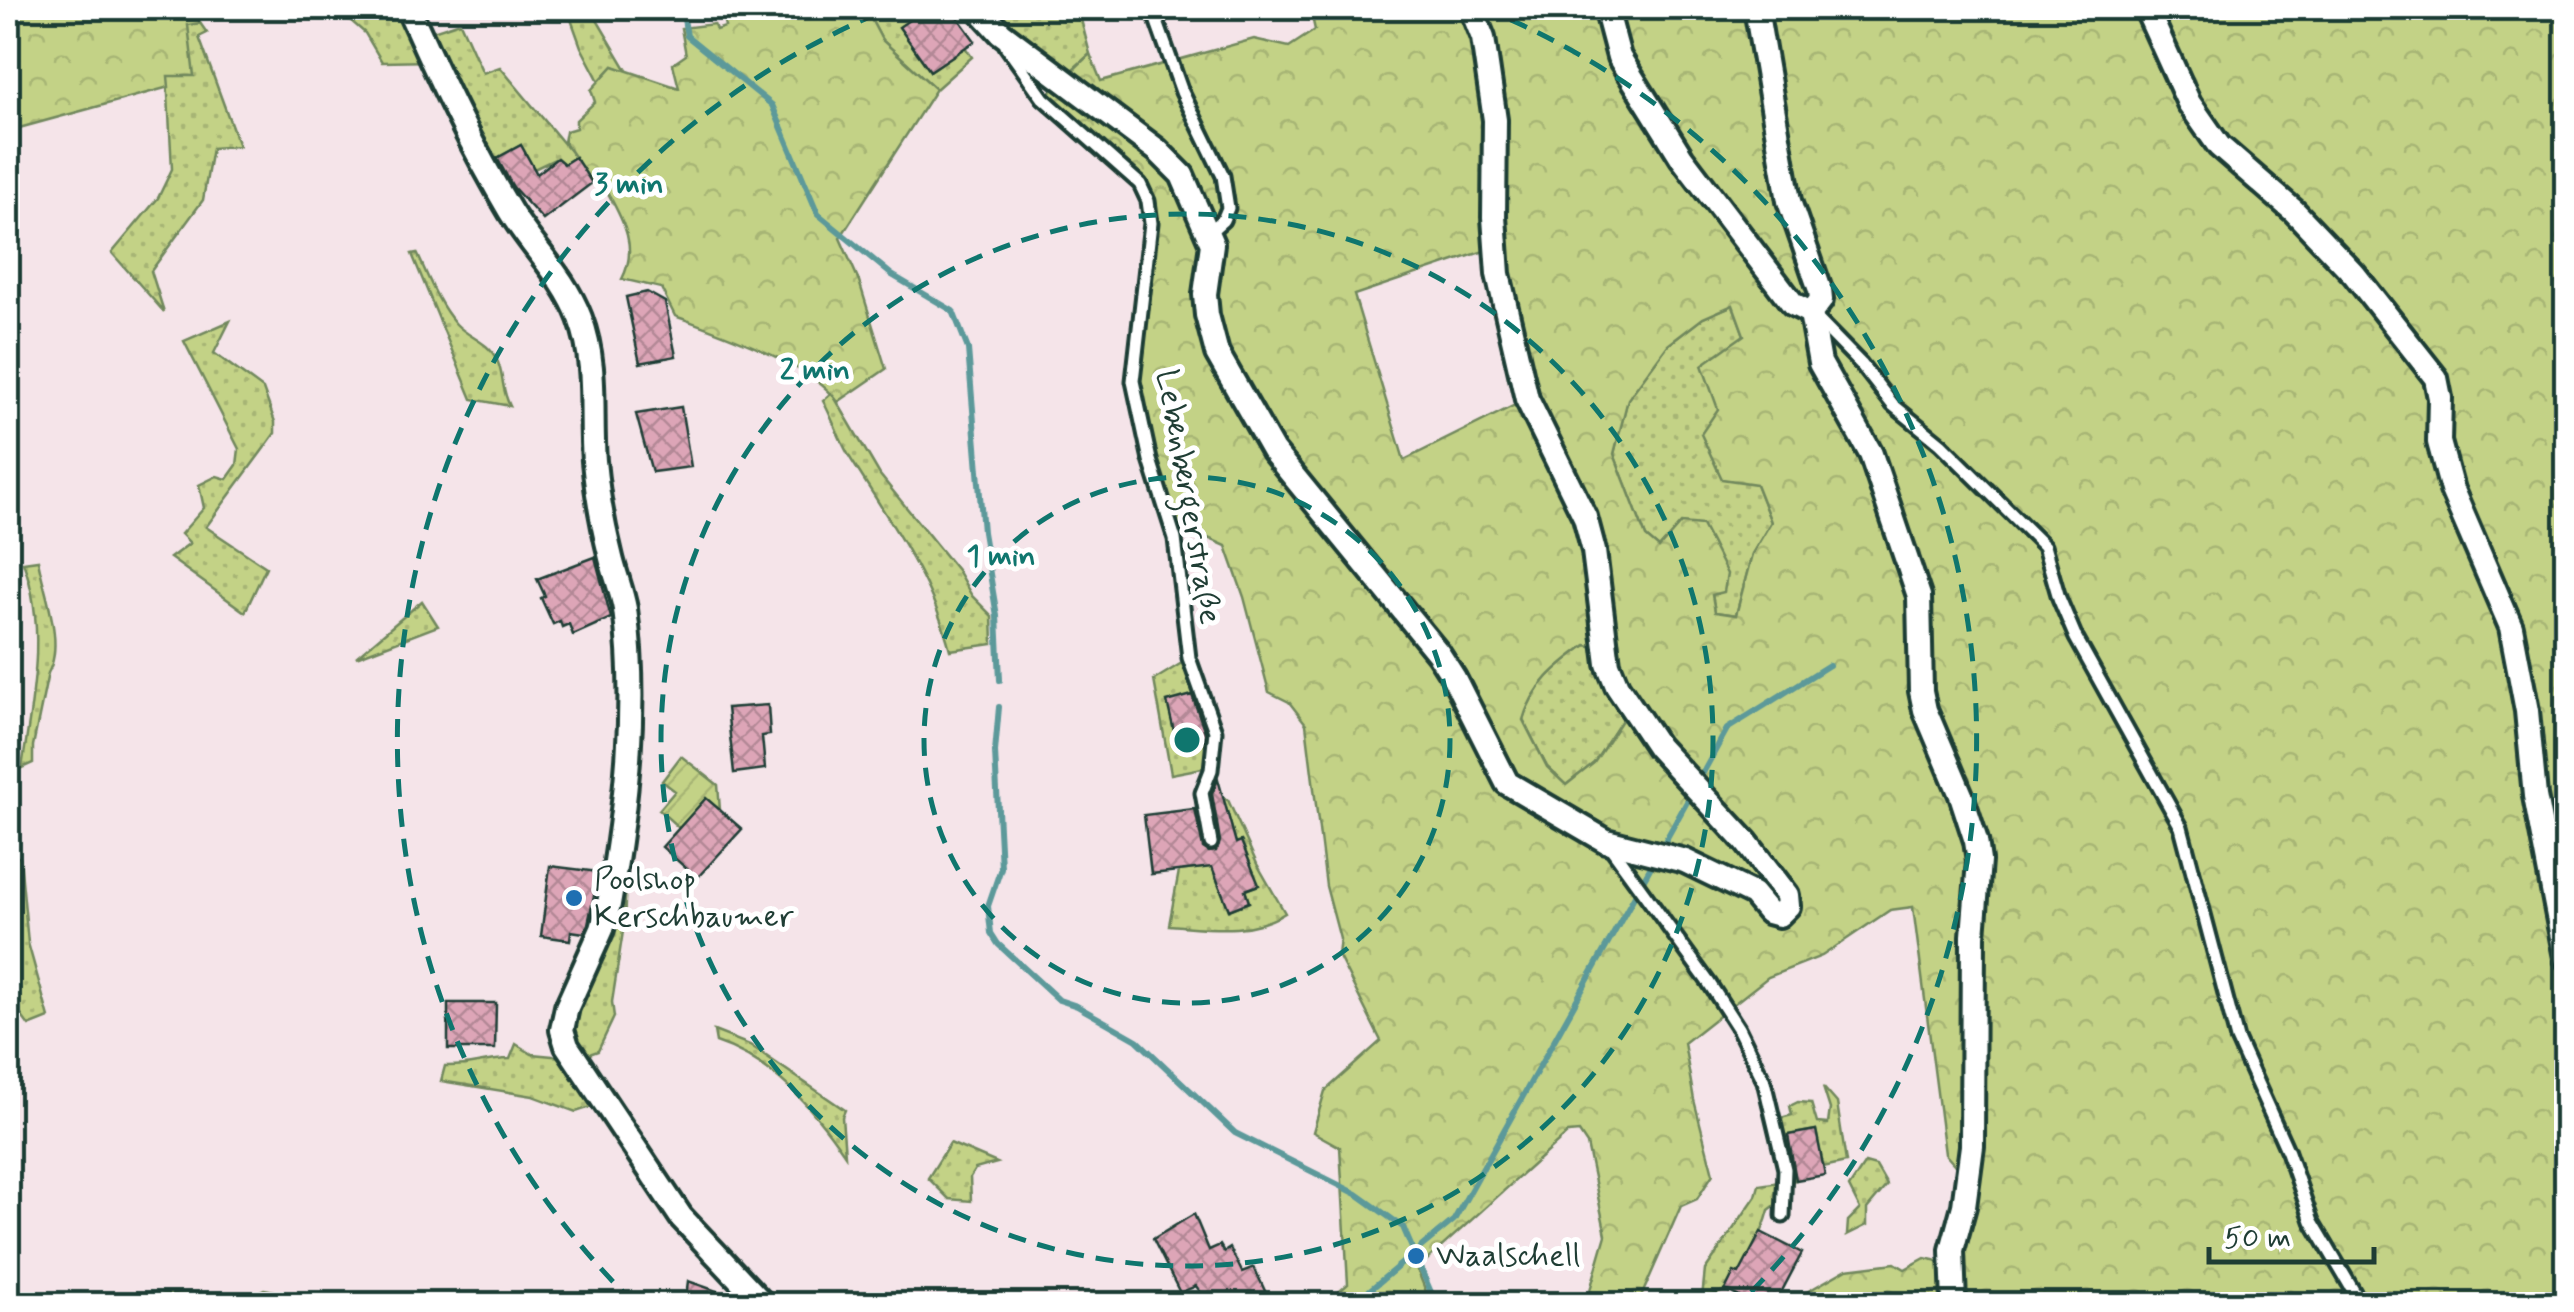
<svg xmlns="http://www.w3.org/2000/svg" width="2574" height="1312" viewBox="0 0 2574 1312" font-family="Mynerve,sans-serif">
<defs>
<pattern id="grass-dots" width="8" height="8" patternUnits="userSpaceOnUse" patternTransform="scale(2.5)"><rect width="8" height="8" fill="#c3d286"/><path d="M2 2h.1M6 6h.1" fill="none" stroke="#a7b574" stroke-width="1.8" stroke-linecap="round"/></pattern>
<pattern id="forest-crowns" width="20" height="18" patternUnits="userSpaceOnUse" patternTransform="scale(2.5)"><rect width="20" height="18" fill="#c3d286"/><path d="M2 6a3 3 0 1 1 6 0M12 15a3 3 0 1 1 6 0" fill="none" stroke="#a7b574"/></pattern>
<pattern id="garden-furrows" width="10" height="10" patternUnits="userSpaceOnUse" patternTransform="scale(2.5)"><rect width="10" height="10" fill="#c3d286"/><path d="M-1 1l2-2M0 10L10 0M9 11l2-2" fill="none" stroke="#a7b574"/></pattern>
<pattern id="building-cross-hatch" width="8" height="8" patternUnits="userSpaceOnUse" patternTransform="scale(2.5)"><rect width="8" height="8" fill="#dda5b7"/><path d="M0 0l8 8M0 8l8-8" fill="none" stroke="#b38896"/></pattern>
</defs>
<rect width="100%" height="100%" fill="#f5e4e9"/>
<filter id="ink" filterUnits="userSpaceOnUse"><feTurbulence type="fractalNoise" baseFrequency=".01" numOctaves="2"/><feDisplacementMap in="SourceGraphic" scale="20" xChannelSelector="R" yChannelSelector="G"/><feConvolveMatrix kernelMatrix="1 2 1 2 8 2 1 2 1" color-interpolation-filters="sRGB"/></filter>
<g filter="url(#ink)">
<g fill="url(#grass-dots)" stroke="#71885d" stroke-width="2.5">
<path d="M336,8h29l7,5 19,-5h17l13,27 39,-13 23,51 17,-6 75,90 -11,7 -7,-6 -23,11 -13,-24 -25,14 15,29 -12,5 -67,-132 -50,1 -17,-29z"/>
<path d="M567,8h23l38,64 -15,-6 -14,15 -18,-34z"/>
<path d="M865,8h44l-3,2 6,8 -12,9 30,44 35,-24 7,10 -36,32 -54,-49z"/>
<path d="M1005,8h73l12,46 -25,22 -70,-61z"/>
<path d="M200,23l7,10 -8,4 40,109 -27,2 -9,52 -52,71 13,41 -52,-59 46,-55 14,-29 -5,-93 21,-52z"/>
<path d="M417,253c11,23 21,51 39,71 13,14 32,17 41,36 7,15 4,29 13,46l-38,-7 -60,-145z"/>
<path d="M1733,305l11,30 12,149 15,38 -19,32 -16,61 -21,-3 -3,-18 -31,-70 -22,24 -13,-11 -32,-83 14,-56 40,-53 35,-27z"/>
<path d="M230,321l-16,32 49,36 12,33v11l-10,14 -59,80 60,40 -21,45 -75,-54 20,-15 -9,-9 23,-26 -5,-23 18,-9 10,3 10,-14 2,-16 -55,-108z"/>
<path d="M832,393l48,82 77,95 15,26 20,20 1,28 -43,6c-17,-68 -59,-127 -96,-186 -13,-19 -20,-43 -31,-63z"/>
<path d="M38,560c6,33 27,83 10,113l-15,73v17l-11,5c10,-67 26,-141 1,-206z"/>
<path d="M422,601l16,25 -82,31z"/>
<path d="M1586,645l11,1 33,62 -36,55 -28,22 -19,-18 -24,-48c10,-34 35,-54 63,-74z"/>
<path d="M1185,661l26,73 -3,33 -37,7 -17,-94z"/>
<path d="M1223,798l5,2 29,64 28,49c-35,22 -76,15 -116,12l10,-54 22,-3 6,-13 22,55 20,-8 -4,-12 13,-5 -16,-43 -6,1z"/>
<path d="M8,852l12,6 8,85 21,75 -20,8 -21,-29z"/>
<path d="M627,858l-3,67 -12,77 2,15 -16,34 -23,8 28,44 -27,9 -43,-16 -92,-15 4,-15c28,1 39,-7 65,-7l6,-15 16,10 42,4 -12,-28z"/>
<path d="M714,1031l36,14 95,65 -3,7 3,38c-32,-47 -73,-95 -129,-113z"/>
<path d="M1823,1087l14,16 9,59 -23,5 -7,-37 -28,5 8,45 -10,2v15l-17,13c-5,20 -27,68 -44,80 -6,4 -16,6 -23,8l3,-28 51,-74 3,-11 27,-4 -13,-61 19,-5 -2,-9 8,-4 13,1 6,20 11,1 2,-15z"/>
<path d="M950,1143l47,20 -22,6 -5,8 1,24 -22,-2 -21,-21z"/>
<path d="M1865,1163l11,3 11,19 -20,24v16l-20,10 1,-14 12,-12 -11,-22z"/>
<path d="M264,1289l25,5 12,10h-203l13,-3 26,1 27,-8 86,2z"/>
</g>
<g fill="url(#forest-crowns)" stroke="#71885d" stroke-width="2.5" fill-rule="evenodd">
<path d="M8,8l53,4 22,-4h113l4,15 -12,2 6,51h-26l1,11 -161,44z"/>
<path d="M742,8h123l17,32 54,49 -96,149 19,43 27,88 -48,33c-26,-38 -120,-70 -163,-86l-14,-28 -39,-9c19,-36 -4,-66 -21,-99l-9,3 -28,-41 2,-11 10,-3v-8l19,-18 -4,-12 22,-24 66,22 -6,-24 13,-9 -5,-27 33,-4 2,6 9,-3 -3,-17z"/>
<path d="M1310,8h1256v1296h-780l61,-35 48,-6 10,6 20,-11 26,6 18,-83 -24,-27 -32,-247 -23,3 -68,46 -54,21 -84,66 10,57 19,74 -16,25 -16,7 -40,91 5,7h-60l20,-69 -19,-91 -8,-12 -11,1 -151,136 14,35h-106l23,-20 -8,-137 -27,-15 12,-41 56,-50 -43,-86 2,-16 -14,-53 -20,-162 -17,-22 -20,-10 -25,-95 -18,-51 -52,-23 -38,-132 15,-136 -9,-72 -94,-89 42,-40 11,27 153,-42 35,8 26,-17zM1496,247l31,152 -123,61 -50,-165zM1733,305l11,30 -42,30 16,44 -17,25 21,45 34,5 15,38 -19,32 -16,61 -21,-3 -3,-17 12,-3 3,-18 -25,-49 -21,-2 -22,25 -13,-11 -32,-83 14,-55 40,-54 35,-27zM1586,645l11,2 33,61 -36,55 -28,22 -19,-18 -24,-47c10,-35 35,-55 63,-75z"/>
</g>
<path fill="url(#garden-furrows)" stroke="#71885d" stroke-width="2.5" d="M681,756l37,29 2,25 -41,18 -20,-18 16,-19 -13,-10z"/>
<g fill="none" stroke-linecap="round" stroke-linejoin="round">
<g stroke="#5c999a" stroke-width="6">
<path d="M682,8l5,28 85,69 46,109 74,61 61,36 15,38 15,183 14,84 3,64"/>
<path d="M999,707l-4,45 6,116 -13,38 3,27 7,11 61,56 18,6 60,34 98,93 122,61 46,33 33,77"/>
<path d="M1699,780l28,-51 102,-64"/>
<path d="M1421,1247l33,-27 239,-429"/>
<path d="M150,1304h63"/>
<path d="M1353,1304l54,-45"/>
</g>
</g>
<g fill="url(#building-cross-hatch)" stroke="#1f3d34" stroke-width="2.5">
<path d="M904,8h47l24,33 -45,30 -31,-44 13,-9z"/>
<path d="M521,145l16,29 20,-16 7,6 11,-7 17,26 -49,37 -30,-33 -16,-29z"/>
<path d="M647,292l18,10 11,54 -36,7 -14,-66z"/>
<path d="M681,407l10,60 -39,5 -16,-58z"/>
<path d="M595,557l16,61 -38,17 -4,-11 -7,3 -2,-6 -7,3 -12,-26 4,-2 -8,-17z"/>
<path d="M1192,695l13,37v8l-27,8 -11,-46z"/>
<path d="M768,705l2,30 -8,1 3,33 -31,4 -7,-65z"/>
<path d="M1218,779l18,64 5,-2 18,44 -14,5 4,12 -20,8 -17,-43 -61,7 -7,-59 51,-6 8,39 6,4 7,-1 4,-10 -8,-47z"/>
<path d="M706,798l36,31 -45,49 -35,-31z"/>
<path d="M550,866l49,6 -11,52 -4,9 -13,-2 -1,9 -29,-4z"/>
<path d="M448,1003h48l-1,46h-47z"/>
<path d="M1816,1130l9,45 -29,5 -8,-45z"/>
<path d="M1194,1214l15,36 11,-5 4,7 6,-4 12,24 12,-5 17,37h-62l-13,-18 -16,7 -27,-54z"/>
<path d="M1761,1232l41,21 -27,51h-21l-29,-14 9,-18 5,2z"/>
<path d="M688,1281l49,17 6,6h-58z"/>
</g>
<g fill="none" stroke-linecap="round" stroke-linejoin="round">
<g stroke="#1f3d34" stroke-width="19">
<g id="lane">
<path d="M1152,8l30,84 41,84 5,32 -5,12 -16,14"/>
<path d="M1006,46l37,52 97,86 8,17 3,22 -18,158 17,79 25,79 14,119 26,73 -4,39 -9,23 9,50"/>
<path d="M1814,316l47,48 32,41 48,39 103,102 15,52 17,40 105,189 56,212 51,113 24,69 49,83"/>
<path d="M1609,845l100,138 29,45 26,53 21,88 -2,47"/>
</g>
</g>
<g stroke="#1f3d34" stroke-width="30">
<g id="street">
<path d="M408,8c31,69 63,138 102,203 23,38 54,65 70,107 18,48 10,94 14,143 3,32 9,65 17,97 4,17 11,34 14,51 13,97 1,198 -16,295l-7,25 -35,78 -5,23 5,16 114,171 82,87"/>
<path d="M978,8l23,25 156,117 25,25 30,69 -7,50 2,21 10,38 56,98 165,202 16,25 53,105 99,58 79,20 68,33 15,18 11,3 9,-9 -1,-11 -41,-53 -88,-95 -41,-61 -9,-22 -14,-113 -9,-34 -58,-118 -29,-125 -4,-57 1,-97 -12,-82 -12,-30"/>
<path d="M1606,8l13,49 63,101 111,146 18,9"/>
<path d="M1756,8l33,193 31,89 1,10 -10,13 9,50 51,91 48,142 2,95 4,19 36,85 15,46 3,20 -6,75 -1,210 -8,60 -12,44 2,54"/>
<path d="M2146,8l43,95 30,43 75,65 60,63 82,104 4,20 -1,44 13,48 59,137 16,84 8,85 31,162"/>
</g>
</g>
<use href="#lane" stroke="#fff" stroke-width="11"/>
<use href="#street" stroke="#fff" stroke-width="22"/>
</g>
</g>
<g fill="none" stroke="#0f766e" stroke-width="5" stroke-dasharray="18 12">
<circle cx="1187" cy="740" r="263"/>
<circle cx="1187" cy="740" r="526"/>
<path d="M634 1303A789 789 0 0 1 891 8M1483 8A789 789 0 0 1 1740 1303"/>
</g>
<g fill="#1f6fb2" stroke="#fff" stroke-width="4">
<circle cx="574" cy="898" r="10"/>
<circle cx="1416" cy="1256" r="10"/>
</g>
<g text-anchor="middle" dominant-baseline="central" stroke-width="10" stroke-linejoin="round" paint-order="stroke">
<g font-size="32" fill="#1f3d34" stroke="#fff">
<text transform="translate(1188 497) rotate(80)">Lebenbergerstraße</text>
</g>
<g font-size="32" fill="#1f3d34" stroke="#fff" text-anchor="start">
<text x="594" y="880">Poolshop<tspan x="594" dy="37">Kerschbaumer</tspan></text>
<text x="1436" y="1256">Waalschell</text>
</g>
</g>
<circle cx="1187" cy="740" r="15" fill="#0f766e" stroke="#fff" stroke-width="5"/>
<g font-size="30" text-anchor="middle" font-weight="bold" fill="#0f766e" stroke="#fff" stroke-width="10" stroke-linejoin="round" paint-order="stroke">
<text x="629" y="193">3 min</text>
<text x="815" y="379">2 min</text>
<text x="1001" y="565">1 min</text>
</g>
<rect width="2574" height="1312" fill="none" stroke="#fff" stroke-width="40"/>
<rect x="20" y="20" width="2534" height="1272" fill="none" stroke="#1f3d34" stroke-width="4" filter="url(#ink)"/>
<path d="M2209 1247v15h165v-15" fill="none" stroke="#1f3d34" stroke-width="5"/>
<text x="2224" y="1247" font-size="30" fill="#1f3d34" stroke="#ffffff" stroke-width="8" paint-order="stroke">50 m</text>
</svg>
